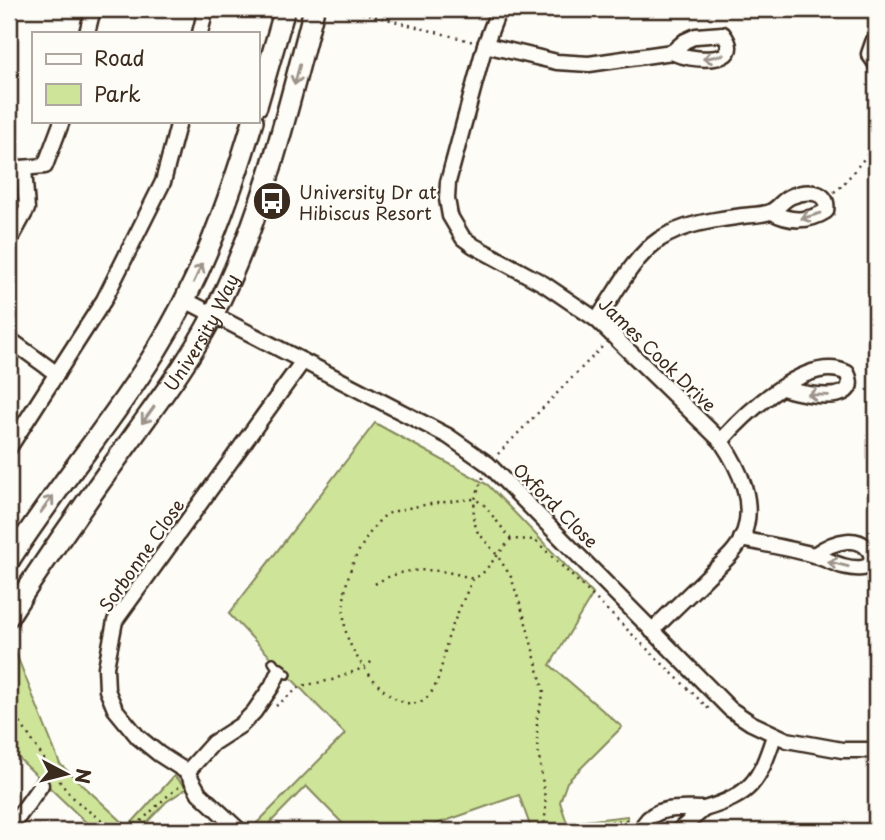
<svg xmlns="http://www.w3.org/2000/svg" width="885" height="840" viewBox="0 0 885 840" font-family="'Playpen Sans',sans-serif">
<rect width="100%" height="100%" fill="#fdfcf7"/>
<filter id="ink" filterUnits="userSpaceOnUse"><feTurbulence type="fractalNoise" baseFrequency=".0143" numOctaves="2"/><feDisplacementMap in="SourceGraphic" scale="14" xChannelSelector="R" yChannelSelector="G"/><feConvolveMatrix kernelMatrix="1 2 1 2 8 2 1 2 1" color-interpolation-filters="sRGB"/></filter>
<g filter="url(#ink)">
<g fill="#cee499" stroke="#84875c" stroke-width="2">
<path d="M375,423l113,62 105,109 -43,71 72,62 -55,55 -7,20 7,21 60,-7 1,8 -56,7h-40l-13,-36 -102,36h-67l-44,-45 -43,44 -7,-6 89,-90 -116,-120z"/>
<path d="M15,651l45,113 68,63 46,-51 13,12 -21,14 -27,29h-44l-86,-82v-89z"/>
</g>
<g fill="none" stroke-linecap="round" stroke-linejoin="round">
<g stroke="#3b2a1e" stroke-width="12">
<path id="service" d="M273,662l6,9 8,3"/>
</g>
<g stroke="#3b2a1e" stroke-width="19">
<g id="minor">
<path d="M499,9l-14,36 -37,137 -1,17 3,17 13,22 11,8 70,38 53,36 124,121c19,28 36,63 21,97 -7,16 -24,28 -36,40 -18,18 -37,35 -54,53"/>
<path d="M87,33l6,-24"/>
<path d="M200,33l6,-24"/>
<path d="M876,34l-7,20 7,10"/>
<path d="M485,45l72,17 32,2 83,-12 13,-11 11,-5 27,-2c25,32 -35,27 -51,18"/>
<path d="M9,169l36,-3 17,-45"/>
<path d="M9,242l18,-33 -3,-41"/>
<path d="M185,300l263,136 40,28 242,245 21,14 36,17 55,10h34"/>
<path d="M597,320c18,-26 36,-63 63,-81 26,-16 54,-19 83,-23 8,-1 19,-1 27,-4 8,-3 13,-13 22,-16 14,-6 38,-6 34,15 -17,11 -37,11 -54,1"/>
<path d="M9,339l48,35"/>
<path d="M721,441c24,-27 87,-88 126,-68 17,35 -51,20 -64,15"/>
<path d="M9,448l95,-148 59,-118 16,-61"/>
<path d="M741,539c23,5 47,9 69,15 18,5 33,16 52,14 23,-2 4,-50 -48,-13"/>
<path d="M187,772l26,-29 28,-18 13,-13 18,-26 7,-15"/>
<path d="M704,809c47,-14 55,-27 70,-73"/>
<path d="M9,830l32,-45"/>
<path d="M240,831l-41,-38 -12,-21 -28,-18 -21,-17 -23,-28 -8,-19 -1,-23 9,-46 188,-260"/>
<path d="M645,831l-1,-7c12,-19 39,-15 60,-15l-26,22"/>
</g>
</g>
<g stroke="#3b2a1e" stroke-width="24">
<g id="secondary">
<path d="M257,106l28,-97"/>
<path d="M9,561c46,-72 102,-137 147,-210 45,-72 73,-150 97,-230"/>
<path id="s1" d="M9,616c38,-60 79,-117 121,-175 29,-41 59,-80 82,-124 50,-97 75,-204 102,-308"/>
</g>
</g>
<g stroke="#3b2a1e" stroke-width="2.5" stroke-dasharray="2 5" stroke-linecap="butt">
<path d="M348,9l126,33"/>
<path d="M834,192l8,-6 34,-42"/>
<path d="M498,454l105,-108"/>
<path d="M483,477l-8,22 -2,18 4,14 20,24 14,22 13,39 20,76 -7,25v25l9,64 -2,22 2,3"/>
<path d="M511,539l-29,35 -9,5c-9,19 -18,39 -25,59 -4,15 -8,45 -18,56 -29,35 -79,-37 -84,-62 -6,-28 0,-59 14,-83 7,-11 15,-27 26,-34 12,-8 72,-15 89,-16l9,6 27,34 24,1 176,171"/>
<path d="M375,584c29,-19 67,-16 98,-5"/>
<path d="M276,706l25,-20 31,-6 31,-12 11,-8"/>
<path d="M9,715l10,6c33,47 48,88 106,110"/>
<path d="M131,831l34,-33 15,-12"/>
<path d="M564,831l4,-4 57,-7 5,2"/>
</g>
<use href="#service" stroke="#fdfcf7" stroke-width="7"/>
<use href="#minor" stroke="#fdfcf7" stroke-width="14"/>
<use href="#secondary" stroke="#fdfcf7" stroke-width="19"/>
</g>
<defs><path id="oneway-shaft" d="M-6 0H5M1.5-3L5.5 0L1.5 3" fill="none" stroke-width="1.6" stroke-linecap="round" stroke-linejoin="round" transform="scale(1.75)"/></defs>
<g stroke="#9c938a">
<use href="#oneway-shaft" transform="translate(713 57) rotate(169)"/>
<use href="#oneway-shaft" transform="translate(297 75) rotate(105)"/>
<use href="#oneway-shaft" transform="translate(811 216) rotate(164)"/>
<use href="#oneway-shaft" transform="translate(198 273) rotate(-65)"/>
<use href="#oneway-shaft" transform="translate(818 395) rotate(-178)"/>
<use href="#oneway-shaft" transform="translate(148 415) rotate(126)"/>
<use href="#oneway-shaft" transform="translate(47 504) rotate(-54)"/>
<use href="#oneway-shaft" transform="translate(838 564) rotate(-166)"/>
</g>
</g>
<defs>
<g id="bus-disc" transform="scale(2.0125)"><circle r="9.5" fill="#3b2a1e" stroke="#fdfcf7"/><path d="M-5-6H5V4H4V6H2V4H-2V6H-4V4H-5ZM-3.5-4V0h7V-4ZM-3.5 1.2v1.5H-2V1.2ZM2 1.2v1.5H3.5V1.2Z" fill="#fff"/></g>
</defs>
<g fill-rule="evenodd">
<use href="#bus-disc" x="272" y="201"/>
</g>
<g text-anchor="middle" dominant-baseline="central" stroke-width="5" stroke-linejoin="round" paint-order="stroke">
<g font-size="18" fill="#3b2a1e" stroke="#fdfcf7" text-anchor="start">
<text x="299" y="191">University Dr at<tspan x="299" dy="21">Hibiscus Resort</tspan></text>
</g>
<g font-size="18" fill="#3b2a1e" stroke="#fdfcf7">
<text stroke="none"><textPath href="#s1" startOffset="343">University Way</textPath></text>
<text transform="translate(658 354) rotate(44)">James Cook Drive</text>
<text transform="translate(556 505) rotate(45)">Oxford Close</text>
<text transform="translate(141 555) rotate(-55)">Sorbonne Close</text>
</g>
</g>
<rect width="885" height="840" fill="none" stroke="#fdfcf7" stroke-width="35"/>
<rect x="18" y="18" width="850" height="805" fill="none" stroke="#3b2a1e" stroke-width="2.5" filter="url(#ink)"/>
<rect x="32" y="32" width="228" height="91" fill="#fdfcf7" stroke="#afa8a0" stroke-width="2"/>
<rect x="46" y="54" width="35" height="10" fill="#fdfcf7" stroke="#afa8a0" stroke-width="2"/>
<text x="94" y="66" font-size="21" fill="#3b2a1e">Road</text>
<rect x="46" y="84" width="35" height="21" fill="#cee499" stroke="#afa8a0" stroke-width="2"/>
<text x="94" y="102" font-size="21" fill="#3b2a1e">Park</text>
<g transform="translate(66 774) rotate(97)" stroke="#fdfcf7" stroke-width="5" paint-order="stroke">
<path d="M0-5L12 26L0 18L-12 26Z" fill="#3b2a1e"/>
<text y="-10" font-size="19" font-weight="bold" text-anchor="middle" fill="#3b2a1e">N</text>
</g>
</svg>
